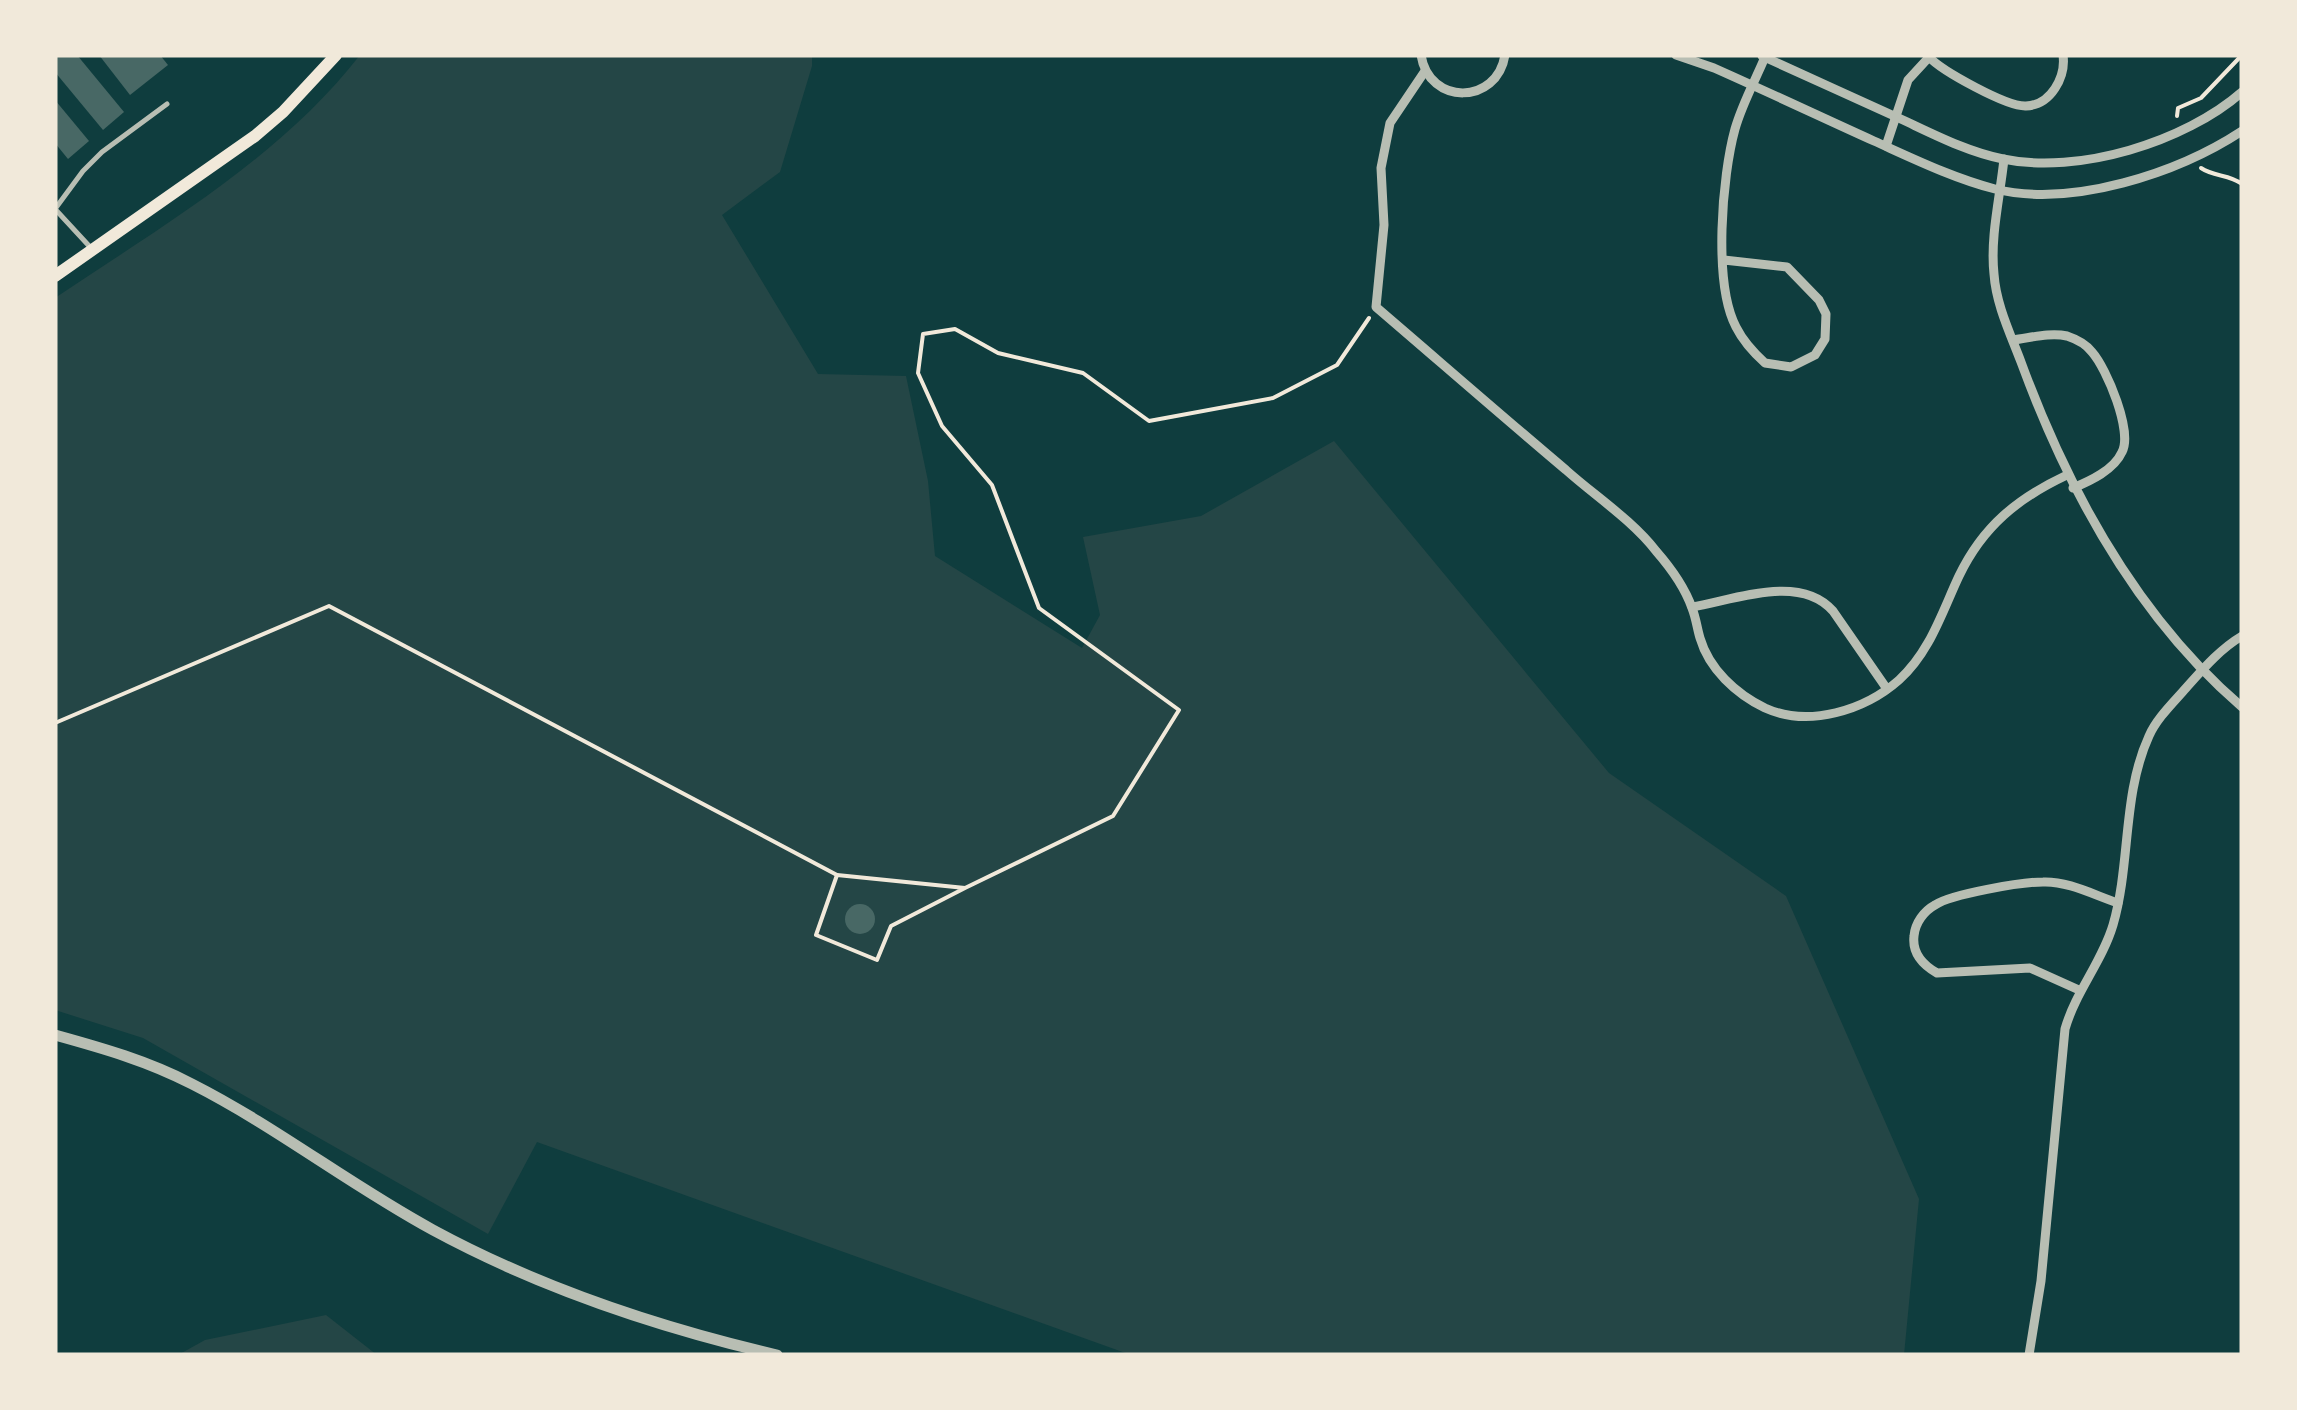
<svg xmlns="http://www.w3.org/2000/svg" width="2297" height="1410" viewBox="0 0 2297 1410" font-family="'Golos Text',sans-serif">
<rect width="100%" height="100%" fill="#0f3d3e"/>
<g fill="#244646">
<path d="M360,55h452v11l-32,106 -58,43 96,159 88,2 22,105 7,75 147,92 18,-33 -17,-78 118,-21 133,-75 275,332 177,123 133,303 -15,156h-773l-594,-213 -49,92 -345,-196 -88,-28v-712c107,-72 225,-140 305,-243z"/>
<path d="M326,1315l51,40h-199l27,-15z"/>
</g>
<g fill="#486865">
<path d="M59,55h18l47,57 -21,18 -48,-58v-13z"/>
<path d="M99,55h61l8,10 -38,30z"/>
<path d="M55,100l34,41 -21,18 -13,-16z"/>
<circle cx="860" cy="919" r="15"/>
</g>
<g fill="none" stroke-linecap="round" stroke-linejoin="round">
<g stroke="#f1e9da" stroke-width="4">
<path d="M2177,116l1,-8 23,-10 41,-43"/>
<path d="M2201,168c13,9 28,6 41,16"/>
<path d="M55,723l274,-117 508,269"/>
<path d="M965,888l-74,38 -14,34 -61,-25 21,-60 128,13 148,-72 66,-106 -140,-102 -47,-123 -50,-59 -24,-53 5,-39 32,-5 43,24 85,20 66,48 124,-23 64,-33 32,-47"/>
</g>
<g stroke="#b8beb3" stroke-width="5">
<path d="M55,209l28,-38 19,-19 65,-48"/>
<path d="M55,209l36,39"/>
</g>
<g stroke="#b8beb3" stroke-width="9">
<path d="M1421,55c8,51 76,50 84,0"/>
<path d="M1676,55l38,13c54,24 107,49 160,73 40,18 79,37 121,48 77,19 183,-16 247,-58"/>
<path d="M1762,56c47,21 94,43 141,64 32,15 65,32 100,39 75,16 182,-17 239,-67"/>
<path d="M1929,57c13,14 78,50 97,49 25,-1 40,-29 37,-51"/>
<path d="M1425,71l-35,52 -9,45 3,57 -8,82c63,54 126,109 190,163 29,26 66,50 90,81 14,16 29,37 36,57 4,10 5,20 8,30 9,31 36,56 65,70 44,20 100,2 134,-28 31,-28 43,-68 60,-104 24,-50 59,-78 108,-101"/>
<path d="M1886,146l22,-66 23,-25"/>
<path d="M2004,159c-4,38 -14,78 -10,115 2,30 16,59 27,88 47,128 115,254 221,345"/>
<path d="M1724,260l63,7 32,33 7,14 -1,25 -10,16 -24,12 -26,-4c-11,-10 -22,-22 -29,-36 -23,-44 -14,-151 -1,-198 7,-25 20,-48 30,-72"/>
<path d="M2013,340c17,-2 37,-8 54,-4 9,3 19,8 25,16 15,17 41,80 30,100 -8,18 -32,29 -49,36"/>
<path d="M1692,607c42,-7 108,-34 141,4l54,78"/>
<path d="M2079,990l-49,-22 -93,5c-14,-8 -25,-20 -23,-37 1,-13 10,-25 21,-31 16,-11 87,-23 108,-23 25,-1 51,13 75,21"/>
<path d="M2029,1355l12,-74 24,-252c11,-38 37,-67 48,-104 18,-62 9,-130 36,-189 8,-18 24,-33 37,-48 17,-19 34,-39 56,-52"/>
</g>
<path stroke="#b8beb3" stroke-width="11" d="M55,1035c47,13 93,26 137,49 83,42 158,101 241,146 109,59 224,97 344,125"/>
<path stroke="#f1e9da" stroke-width="12" d="M55,276l200,-140 28,-24 53,-57"/>
</g>
<rect width="2297" height="1410" fill="none" stroke="#f1e9da" stroke-width="115"/>
</svg>
